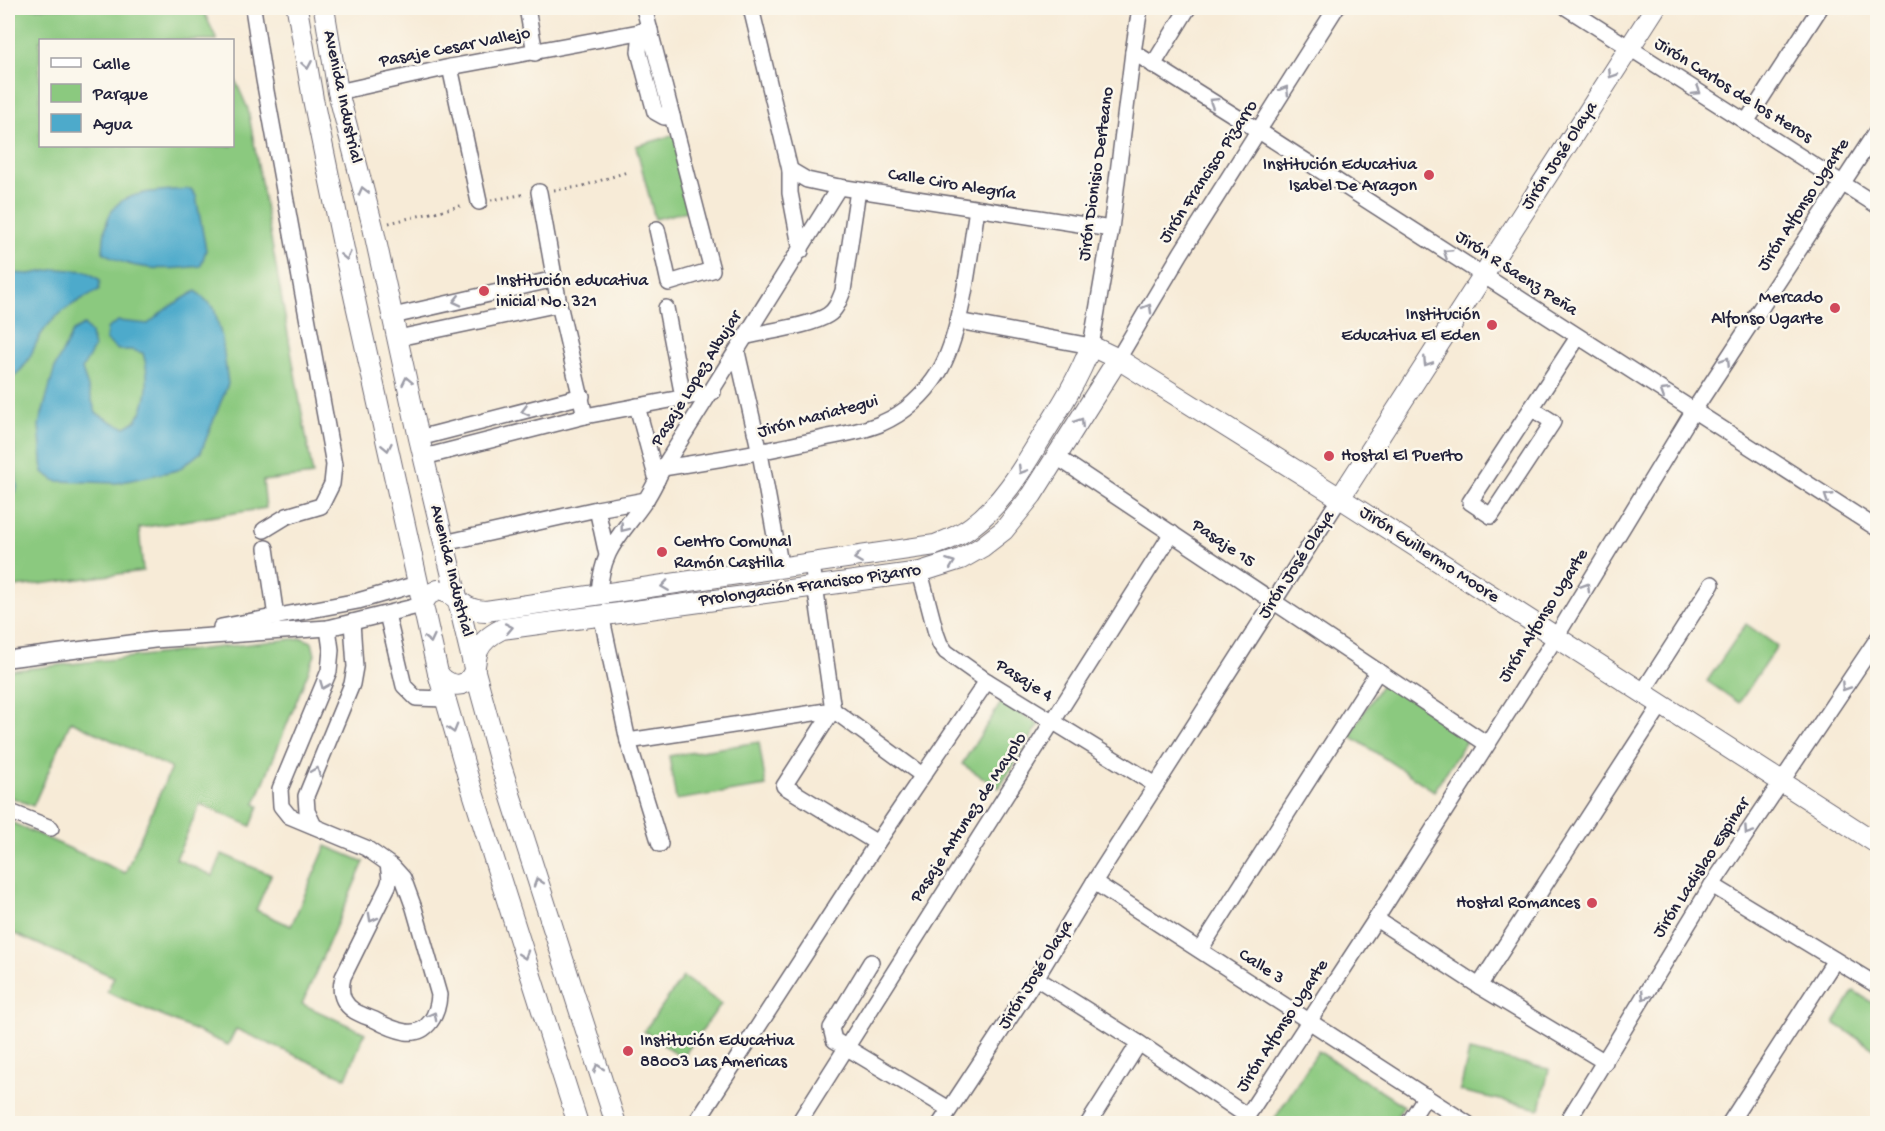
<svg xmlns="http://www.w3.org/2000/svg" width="1885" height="1131" viewBox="0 0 1885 1131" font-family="'Gochi Hand',sans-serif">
<rect width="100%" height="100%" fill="#fbf7ec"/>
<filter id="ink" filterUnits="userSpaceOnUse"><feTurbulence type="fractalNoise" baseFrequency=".0167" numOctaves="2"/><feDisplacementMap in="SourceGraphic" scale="12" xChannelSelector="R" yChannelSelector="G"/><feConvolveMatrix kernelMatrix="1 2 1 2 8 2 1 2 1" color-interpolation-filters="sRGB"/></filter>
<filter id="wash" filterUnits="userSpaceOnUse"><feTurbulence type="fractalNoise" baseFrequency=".008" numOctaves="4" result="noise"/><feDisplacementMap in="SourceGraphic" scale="24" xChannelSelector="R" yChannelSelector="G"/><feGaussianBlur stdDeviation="1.35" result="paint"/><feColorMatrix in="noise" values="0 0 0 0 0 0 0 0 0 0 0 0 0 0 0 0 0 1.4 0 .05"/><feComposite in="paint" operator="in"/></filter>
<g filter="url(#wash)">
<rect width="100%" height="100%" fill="#f7ebd7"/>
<g fill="#8bc97f" stroke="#56765d" stroke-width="1.5">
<path d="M8,8h194l15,32h-177v106h192l1,-71 15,34 65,366 -50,6 3,27 -127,20 4,43 -135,17z"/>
<path d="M675,135l20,74 -40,10 -19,-73z"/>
<path d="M1746,624l31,22 -38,57 -32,-22z"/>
<path d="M302,638l10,4 3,13 -60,149 4,2 -8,20 -51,-22 -24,55 37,17 9,-22 49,21 -15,35 35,16 35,-80 38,16 -62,142 63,29 -19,45 -110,-49 -8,16 -121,-53 7,-15 -106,-46v-110l117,52 46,-105 -100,-47 -38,85 -25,-10v-125z"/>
<path d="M1385,679l85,56 -36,56 -85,-56z"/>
<path d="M1002,701l37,24 -40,63 -37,-24z"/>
<path d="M759,742l7,44 -90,14 -7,-44z"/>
<path d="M683,977l38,27 -39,54 -38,-27z"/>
<path d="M1854,991l23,15v45l-43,-28z"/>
<path d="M1318,1051l86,55 -12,17h-120z"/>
<path d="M1469,1051l80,18 -9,40 -80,-18z"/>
</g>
<g fill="#4daacb" stroke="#386683" stroke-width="1.5">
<path d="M191,189l5,7 10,54 -5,16c-33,4 -70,6 -98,-14 1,-13 1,-29 9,-41 12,-22 57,-20 79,-22z"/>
<path d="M58,269l28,2 14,9 -1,10c-20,10 -40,21 -54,39 -13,16 -12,33 -32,48l-5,-3v-101l22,1z"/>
<path d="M196,291l18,17 8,30 6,46 -27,68 -23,18 -61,13 -61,-2 -13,-9 -4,-47 16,-58 18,-36 11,-6 7,8 3,15 -12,21 14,44 20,11 9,3c4,-2 10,-5 12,-8 13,-18 12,-46 6,-66l-11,-3h-14l-12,-10 1,-11 11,-8 30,3 19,-16z"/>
<path d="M8,400l3,3 6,85 -5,8h-4z"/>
</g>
</g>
<g filter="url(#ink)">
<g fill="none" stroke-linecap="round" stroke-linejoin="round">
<g stroke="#6d6872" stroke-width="18">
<g id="minor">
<path d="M253,8l11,72 70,385 -2,19 -11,22 -34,10 -23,14"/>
<path d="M527,8l8,45"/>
<path d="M644,8l68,262 -43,13 -12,-54"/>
<path d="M751,8l39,162v23l11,58"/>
<path d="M1567,8l311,198"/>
<path d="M641,31l-2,21 16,60 9,5 8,-1"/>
<path d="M1133,52l126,79 619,398"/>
<path d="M1153,65l35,-57"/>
<path d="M450,67l29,135"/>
<path d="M338,92l112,-25 200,-37"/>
<path d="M1746,122l74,-114"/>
<path d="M790,170l17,10 32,7 272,42"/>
<path d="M539,192l20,112 26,112"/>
<path d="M666,308l17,89"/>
<path d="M393,316l162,-37"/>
<path d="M958,321l133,25 20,-117 22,-177 7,-44"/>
<path d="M748,336c20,-5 63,-10 80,-21 8,-5 11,-14 15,-24l15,-101"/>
<path d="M398,338l161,-34"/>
<path d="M737,352l23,101 21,116"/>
<path d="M1118,359l63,-106 155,-245"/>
<path d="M637,406l20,74"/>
<path d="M1531,408l22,14 -62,94 -21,-14 108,-165"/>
<path d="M419,438l163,-42"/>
<path d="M424,457l161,-41 128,-24"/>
<path d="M1057,457l430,287"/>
<path d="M663,468c53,-8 105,-17 157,-29 20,-5 43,-7 62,-16 23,-10 43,-29 57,-51 24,-41 30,-115 38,-163"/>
<path d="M597,509l10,46"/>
<path d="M444,543l153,-34 49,-9"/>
<path d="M266,548l10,69"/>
<path d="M812,564l21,146 89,65"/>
<path d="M920,572l16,61 4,11 6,8 41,29 169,104"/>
<path d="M599,595c2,-47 22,-59 46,-94 7,-10 12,-22 18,-33l176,-281"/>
<path d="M387,614l17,72 12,12 29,1"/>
<path d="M601,614l27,127 32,103"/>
<path d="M221,627l137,-26 59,-17"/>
<path d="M328,628l3,22 -2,21 -49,118 1,17 8,10 77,32 27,19 10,11 11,30 25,87c-1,19 -11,40 -33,37 -11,-2 -22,-7 -31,-12 -12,-5 -25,-8 -31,-20 -4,-8 -3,-15 -1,-23l45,-91 2,-7 -2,-15"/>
<path d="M8,659l146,-19 174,-12 94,-23"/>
<path d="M1642,693l70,-109"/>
<path d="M833,710l-49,76 93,57"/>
<path d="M628,741l205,-31"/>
<path d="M8,811l43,17"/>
<path d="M314,826l-7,-15 -1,-15 46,-112 3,-17 -3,-45"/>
<path d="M1094,882l374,242"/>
<path d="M1712,885l166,101"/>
<path d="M1376,919l103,67 126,76"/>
<path d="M1200,950l178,-279"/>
<path d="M871,962l-40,66 3,12 115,69"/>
<path d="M1036,978l103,65 108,73"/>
<path d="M1479,986l182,-281"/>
<path d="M695,1124l182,-281 110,-162"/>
<path d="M798,1124l374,-591"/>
<path d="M940,1124l96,-146 58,-96 246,-384"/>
<path d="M1088,1124l51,-81"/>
<path d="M1242,1124l134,-205 180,-282 138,-227 184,-281"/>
<path d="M1408,1124l18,-28"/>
<path d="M1566,1124l146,-239 166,-247"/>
<path d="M1729,1124l106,-164"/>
</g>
</g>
<g stroke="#6d6872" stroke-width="22">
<g id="major">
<path d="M297,8l16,91 34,165 91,409 30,104 110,347"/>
<path d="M324,8l14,84 35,135 46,211 55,230 27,98 115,358"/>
<path d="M1340,498l315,-490"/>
<path d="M422,605l6,-10 10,-5c21,3 20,20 48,21l449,-66c13,-5 26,-10 37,-19 31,-23 51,-58 71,-91 19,-30 35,-56 48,-89l27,13 222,139 538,346"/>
<path d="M438,673c8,12 26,18 34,2 4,-7 3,-16 6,-24 4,-10 14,-17 24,-22l418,-57 41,-13 21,-12 22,-17 28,-35 86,-136"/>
</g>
</g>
<g stroke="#6d6872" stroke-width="3" stroke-dasharray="1.5 4.5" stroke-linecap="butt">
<path d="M554,190l26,-3 47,-15"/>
<path d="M491,200l35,-6"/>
<path d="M389,223l75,-18"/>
</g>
<use href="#minor" stroke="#fff" stroke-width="15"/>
<use href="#major" stroke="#fff" stroke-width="20"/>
</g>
<defs><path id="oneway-chevron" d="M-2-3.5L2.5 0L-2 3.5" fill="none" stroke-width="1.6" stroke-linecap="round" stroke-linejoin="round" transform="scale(1.5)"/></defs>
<g stroke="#9c9ca7">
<use href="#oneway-chevron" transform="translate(307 65) rotate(80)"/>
<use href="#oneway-chevron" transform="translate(1612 74) rotate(123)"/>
<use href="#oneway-chevron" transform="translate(1285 90) rotate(-58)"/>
<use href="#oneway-chevron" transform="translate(1697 91) rotate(32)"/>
<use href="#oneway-chevron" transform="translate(1213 102) rotate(-148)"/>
<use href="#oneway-chevron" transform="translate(363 191) rotate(-104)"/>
<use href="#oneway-chevron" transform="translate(1447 253) rotate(-147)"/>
<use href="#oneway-chevron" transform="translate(346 256) rotate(78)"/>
<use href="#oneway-chevron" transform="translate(457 301) rotate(167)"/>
<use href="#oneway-chevron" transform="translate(1148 308) rotate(-60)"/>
<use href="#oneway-chevron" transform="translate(1726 361) rotate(-57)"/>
<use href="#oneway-chevron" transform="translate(1427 362) rotate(123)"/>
<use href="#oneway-chevron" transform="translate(407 381) rotate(-102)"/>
<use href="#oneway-chevron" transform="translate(1664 392) rotate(-148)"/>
<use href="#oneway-chevron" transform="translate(525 411) rotate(166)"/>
<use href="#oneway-chevron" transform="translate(1080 422) rotate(-57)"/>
<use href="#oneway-chevron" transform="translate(387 447) rotate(78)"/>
<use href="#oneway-chevron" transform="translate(1022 470) rotate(122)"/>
<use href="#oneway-chevron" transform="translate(1828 497) rotate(-147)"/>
<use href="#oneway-chevron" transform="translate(624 528) rotate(128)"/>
<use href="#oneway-chevron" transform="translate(858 558) rotate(172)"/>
<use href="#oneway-chevron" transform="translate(951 563) rotate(-21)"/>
<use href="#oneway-chevron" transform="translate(665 586) rotate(172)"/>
<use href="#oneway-chevron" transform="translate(1586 587) rotate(-59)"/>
<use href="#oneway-chevron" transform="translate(509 628) rotate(-11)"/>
<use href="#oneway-chevron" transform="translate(430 639) rotate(77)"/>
<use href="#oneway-chevron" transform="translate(324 685) rotate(112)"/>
<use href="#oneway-chevron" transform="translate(1845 687) rotate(124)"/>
<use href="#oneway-chevron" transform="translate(453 729) rotate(74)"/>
<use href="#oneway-chevron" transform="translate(316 771) rotate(-68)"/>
<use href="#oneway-chevron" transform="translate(1748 831) rotate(124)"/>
<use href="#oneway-chevron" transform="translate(538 882) rotate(-108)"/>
<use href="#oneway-chevron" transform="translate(372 918) rotate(119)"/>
<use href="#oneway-chevron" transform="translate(524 955) rotate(72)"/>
<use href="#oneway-chevron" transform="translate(1645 996) rotate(121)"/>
<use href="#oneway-chevron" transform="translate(433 1016) rotate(-61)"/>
<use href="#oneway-chevron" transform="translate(598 1068) rotate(-108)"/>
</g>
</g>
<g fill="#d1495b" stroke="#fbf7ec" stroke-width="2">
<circle cx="1429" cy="175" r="6"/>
<circle cx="484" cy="291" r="6"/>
<circle cx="1835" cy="308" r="6"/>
<circle cx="1492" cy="325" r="6"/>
<circle cx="1329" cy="456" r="6"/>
<circle cx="662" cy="552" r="6"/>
<circle cx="1592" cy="903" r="6"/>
<circle cx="628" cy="1051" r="6"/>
</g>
<g text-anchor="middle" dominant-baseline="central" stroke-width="5" stroke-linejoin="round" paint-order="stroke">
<g font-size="18" fill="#22223b" stroke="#fbf7ec">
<text transform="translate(455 48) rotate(-11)">Pasaje Cesar Vallejo</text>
<text transform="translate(1733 91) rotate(32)">Jirón Carlos de los Heros</text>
<text transform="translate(342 97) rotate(78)">Avenida Industrial</text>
<text transform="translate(1560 156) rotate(-57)">Jirón José Olaya</text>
<text transform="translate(1209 172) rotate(-57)">Jirón Francisco Pizarro</text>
<text transform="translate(1097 174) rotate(-82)">Jirón Dionisio Derteano</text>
<text transform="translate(952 185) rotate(9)">Calle Ciro Alegría</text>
<text transform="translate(1804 205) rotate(-57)">Jirón Alfonso Ugarte</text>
<text transform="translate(1516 274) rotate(33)">Jirón R Saenz Peña</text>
<text transform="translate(697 379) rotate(-58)">Pasaje Lopez Albujar</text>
<text transform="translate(818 417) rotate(-15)">Jirón Mariategui</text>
<text transform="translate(1223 544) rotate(34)">Pasaje 15</text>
<text transform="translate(1429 555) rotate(33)">Jirón Guillermo Moore</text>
<text transform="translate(1297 565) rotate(-57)">Jirón José Olaya</text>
<text transform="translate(451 571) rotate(76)">Avenida Industrial</text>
<text transform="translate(810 586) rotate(-8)">Prolongación Francisco Pizarro</text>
<text transform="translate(1544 616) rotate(-58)">Jirón Alfonso Ugarte</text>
<text transform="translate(1024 681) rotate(32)">Pasaje 4</text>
<text transform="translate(969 818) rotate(-57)">Pasaje Antunez de Mayolo</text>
<text transform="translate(1702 868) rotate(-57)">Jirón Ladislao Espinar</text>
<text transform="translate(1261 967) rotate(33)">Calle 3</text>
<text transform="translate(1036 975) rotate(-58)">Jirón José Olaya</text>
<text transform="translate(1283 1026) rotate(-57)">Jirón Alfonso Ugarte</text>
</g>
<g font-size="18" fill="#22223b" stroke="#fbf7ec" text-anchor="end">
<text x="1417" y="165">Institución Educativa<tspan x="1417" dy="21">Isabel De Aragon</tspan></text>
<text x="496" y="281" text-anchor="start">Institución educativa<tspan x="496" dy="21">inicial No. 321</tspan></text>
<text x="1823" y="298">Mercado<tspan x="1823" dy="21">Alfonso Ugarte</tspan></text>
<text x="1480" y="315">Institución<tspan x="1480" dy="21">Educativa El Eden</tspan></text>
<text x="1341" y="456" text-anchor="start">Hostal El Puerto</text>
<text x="674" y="542" text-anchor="start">Centro Comunal<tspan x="674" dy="21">Ramón Castilla</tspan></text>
<text x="1580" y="903">Hostal Romances</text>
<text x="640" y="1041" text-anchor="start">Institución Educativa<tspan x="640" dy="21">88003 Las Americas</tspan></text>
</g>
</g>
<rect width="1885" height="1131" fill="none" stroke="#fbf7ec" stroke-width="30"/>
<rect x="39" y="39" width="195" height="108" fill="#fbf7ec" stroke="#a4a2a5" stroke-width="1.5"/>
<rect x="51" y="58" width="30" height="9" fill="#ffffff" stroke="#a4a2a5" stroke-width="1.5"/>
<text x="93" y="69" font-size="18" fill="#22223b">Calle</text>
<rect x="51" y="84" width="30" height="18" fill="#8bc97f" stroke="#a4a2a5" stroke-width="1.5"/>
<text x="93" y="99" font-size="18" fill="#22223b">Parque</text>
<rect x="51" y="114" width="30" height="18" fill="#4daacb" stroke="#a4a2a5" stroke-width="1.5"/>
<text x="93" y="129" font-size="18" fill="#22223b">Agua</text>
</svg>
